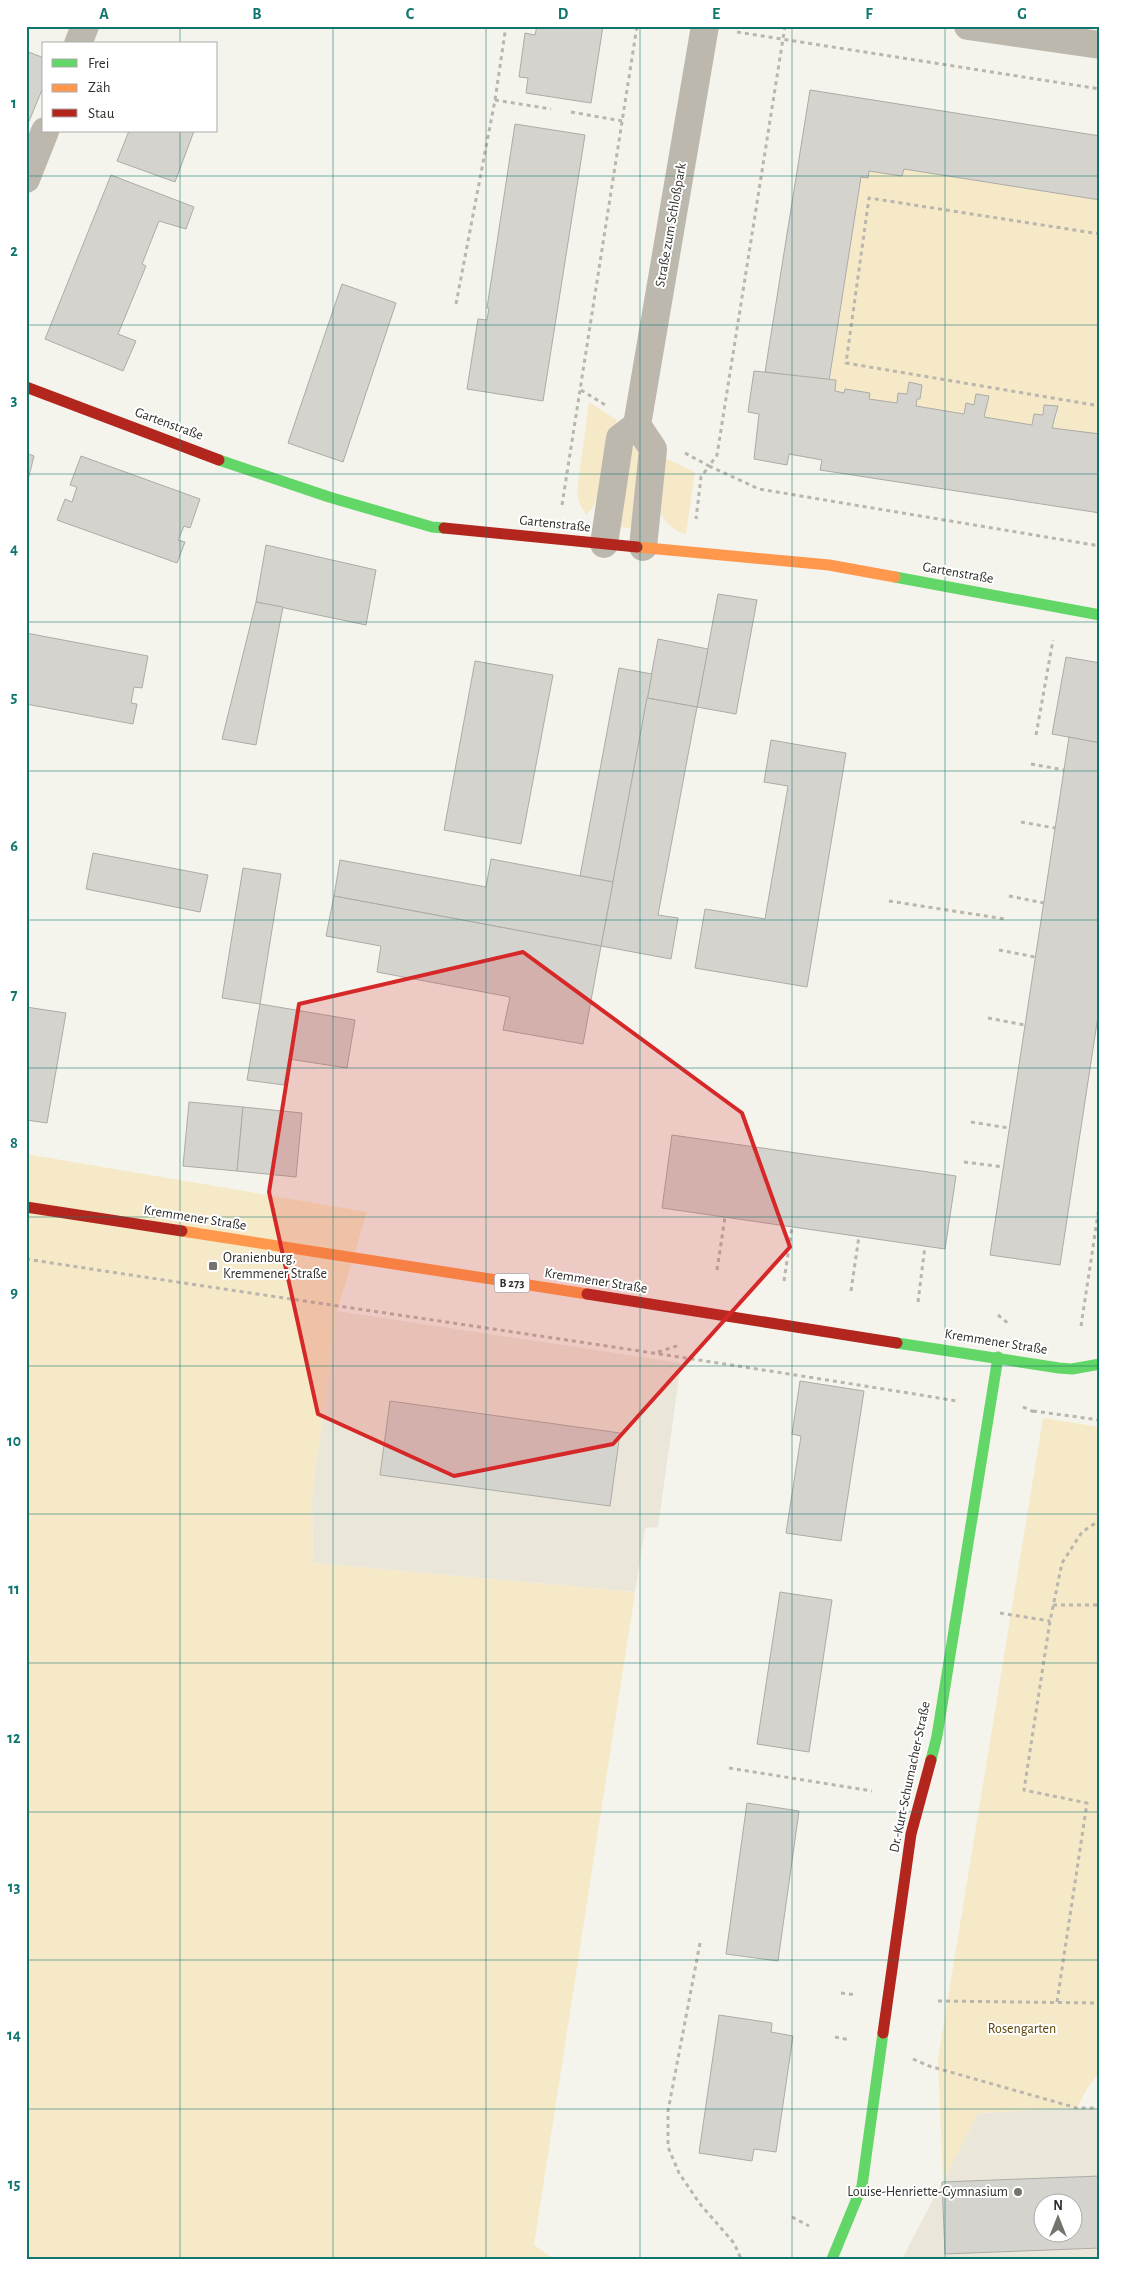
<svg xmlns="http://www.w3.org/2000/svg" width="1126" height="2285" viewBox="0 0 1126 2285" font-family="'Alegreya Sans',sans-serif">
<rect width="100%" height="100%" fill="#f4f3ec"/>
<g fill="#ebe6da" fill-rule="evenodd">
<path d="M337,1311l344,52 -23,164 -13,1 -10,64 -322,-29 -1,-67z"/>
<path d="M1077,2108h23v151h-198l76,-146zM1044,2202h30v30h-30z"/>
</g>
<g fill="#f6e9c7">
<path d="M904,169l196,31v235l-48,-7 2,-7h2l2,-15 -14,-1 -1,10 -9,-1 -2,11 -48,-8 5,-21 -13,-2 -2,11 -8,-1 -2,10 -48,-8 1,-7h3l2,-14 -13,-2 -2,11 -9,-1 -1,10 -28,-4 1,-6 -25,-4 -1,4 -9,-2 1,-10 -6,-1 31,-203 8,-6 33,5z"/>
<path d="M589,402l28,18c-10,27 -10,77 -31,95l-7,-13 -2,-10z"/>
<path d="M640,440l-7,85 -4,3 -9,-1 7,-81z"/>
<path d="M665,458l30,14 -9,62c-13,-2 -26,-16 -28,-30 -1,-12 5,-34 7,-46z"/>
<path d="M26,1154l341,58 -30,99 -25,185 1,67 322,29 -101,653 20,14h-528z"/>
<path d="M1043,1418l57,9v645l-12,15 -11,21 -99,5 -35,68 -5,-122z"/>
</g>
<g fill="#d4d3ce" stroke="#acaba6" fill-rule="evenodd">
<path d="M537,26h66l-12,77 -65,-10 2,-15 -9,-1 6,-44 10,2z"/>
<path d="M26,51l18,7v27l-17,41z"/>
<path d="M810,90l290,46v64l-196,-31 -2,7 -33,-5 -1,7 -7,-1 -32,204 -64,-9z"/>
<path d="M515,124l70,11 -42,266 -76,-12 11,-70 9,1 2,-12h-2z"/>
<path d="M129,131h65l-19,51 -58,-21z"/>
<path d="M111,175l83,32 -8,22 -27,-8 -17,43 4,2 -28,68 18,7 -13,30 -78,-32z"/>
<path d="M342,284l54,19 -53,159 -55,-19z"/>
<path d="M754,371l82,9 -1,11 9,2 1,-4 25,4 -1,6 28,4 1,-10 9,1 2,-12 13,3 -2,14h-3l-1,7 48,8 2,-11 8,2 2,-11 13,2 -5,21 48,8 2,-11 9,1 1,-10 14,1 -6,22 48,6v79l-280,-43 2,-10 -33,-6 -2,11 -33,-6 5,-45 -11,-2z"/>
<path d="M26,453l8,3 -8,32z"/>
<path d="M81,456l119,43 -10,29 -6,-2 -6,14 7,2 -8,21 -120,-43 8,-21 7,3 5,-15 -7,-2z"/>
<path d="M266,545l110,25 -10,55 -110,-23z"/>
<path d="M718,594l39,6 -21,114 -39,-7z"/>
<path d="M256,602l27,5 -27,138 -34,-6z"/>
<path d="M26,633l122,23 -6,32 -8,-1 -3,16 6,1 -4,20 -107,-20z"/>
<path d="M658,639l50,10 -11,58 -50,-9z"/>
<path d="M1066,657l34,6v80l-48,-9z"/>
<path d="M475,661l78,14 -32,169 -77,-14z"/>
<path d="M619,668l33,6 -39,208 -33,-6z"/>
<path d="M647,698l50,9 -39,208 20,3 -7,41 -70,-13z"/>
<path d="M1069,737l31,6v260l-40,262 -70,-10z"/>
<path d="M771,740l75,13 -39,234 -112,-19 10,-59 60,10 23,-133 -24,-4z"/>
<path d="M93,853l115,22 -8,37 -114,-23z"/>
<path d="M491,859l122,23 -12,64 -267,-50 6,-36 146,27z"/>
<path d="M243,868l38,6 -21,130 -38,-6z"/>
<path d="M334,896l267,50 -18,98 -80,-14 7,-33 -133,-25 4,-26 -55,-10z"/>
<path d="M260,1004l95,16 -8,48 -58,-9 -5,26 -37,-5z"/>
<path d="M26,1007l40,6 -19,110 -21,-3z"/>
<path d="M189,1102l54,5 -6,64 -54,-5z"/>
<path d="M243,1107l59,6 -6,64 -59,-6z"/>
<path d="M672,1135l284,41 -11,73 -283,-41z"/>
<path d="M800,1381l64,10 -23,150 -55,-8 15,-97 -9,-2z"/>
<path d="M390,1401l230,32 -10,73 -230,-31z"/>
<path d="M780,1592l52,8 -23,152 -52,-8z"/>
<path d="M747,1803l52,8 -21,150 -52,-7z"/>
<path d="M719,2015l53,8 -1,9 22,4 -17,116 -22,-3 -2,12 -53,-8z"/>
<path d="M1100,2176v72l-155,6 -3,-72zM1044,2202h30v30h-30z"/>
</g>
<g fill="none" stroke-linecap="round" stroke-linejoin="round">
<g stroke="#b9b6ae" stroke-width="3" stroke-dasharray="4 4" stroke-linecap="butt">
<path d="M785,26l-68,429 -8,11 50,23 341,57"/>
<path d="M737,32l363,57"/>
<path d="M495,100l56,9"/>
<path d="M571,112l51,9"/>
<path d="M1100,234l-231,-36 -23,165 254,43"/>
<path d="M456,304l39,-204 11,-74"/>
<path d="M581,390l26,16"/>
<path d="M685,453l24,13 -8,11 -5,42"/>
<path d="M562,505l75,-479"/>
<path d="M1036,735l17,-95"/>
<path d="M1031,764l33,6"/>
<path d="M1021,822l34,6"/>
<path d="M1009,896l35,7"/>
<path d="M889,901l116,18"/>
<path d="M999,950l36,7"/>
<path d="M988,1018l37,7"/>
<path d="M971,1122l38,6"/>
<path d="M964,1162l40,5"/>
<path d="M26,1259c311,48 622,91 931,142"/>
<path d="M717,1270l8,-53"/>
<path d="M784,1281l8,-54"/>
<path d="M851,1291l8,-55"/>
<path d="M918,1302l7,-56"/>
<path d="M998,1315l12,10"/>
<path d="M1081,1326l19,-125"/>
<path d="M658,1352l22,-7"/>
<path d="M1023,1407l11,5"/>
<path d="M1033,1411l67,9"/>
<path d="M1053,1605h47"/>
<path d="M1000,1613l50,8"/>
<path d="M729,1768l143,23"/>
<path d="M700,1943l-32,168v36l11,26 21,31 34,39 7,16"/>
<path d="M841,1993l15,2"/>
<path d="M938,2001l162,2"/>
<path d="M1057,2002l30,-199 -63,-13 26,-169 12,-58 20,-31 18,-12"/>
<path d="M835,2037l15,3"/>
<path d="M913,2059l16,7 148,42h23"/>
<path d="M792,2217l17,9"/>
</g>
<g stroke="#bdb8ae" stroke-width="28">
<path d="M968,26l132,19"/>
<path d="M78,44l7,-18"/>
<path d="M26,179l19,-48"/>
<path d="M637,425l16,24 -10,98"/>
<path d="M604,544l16,-106 17,-13 68,-399"/>
</g>
<g stroke="#63d668" stroke-width="11">
<path d="M219,460l110,37 103,30 12,1"/>
<path d="M895,577l205,38"/>
<path d="M897,1343l162,25 13,1 28,-5"/>
<path d="M931,1760l6,-24 61,-379"/>
<path d="M832,2259l30,-73 21,-153"/>
</g>
<g stroke="#ff974d" stroke-width="11">
<path d="M637,547l192,18 66,12"/>
<path d="M182,1231l405,63"/>
</g>
<g stroke="#b3261e" stroke-width="11">
<path d="M26,387l193,73"/>
<path d="M444,528l193,19"/>
<path d="M26,1207l156,24"/>
<path d="M587,1294l310,49"/>
<path d="M883,2033l28,-199 20,-74"/>
</g>
</g>
<path fill="#d62828" fill-opacity="0.2" stroke="#d62828" stroke-width="4" stroke-linejoin="round" d="M523,952l219,161 48,134 -177,197 -159,32 -136,-62 -49,-222 30,-188z"/>
<path fill="none" stroke="#0f766e" stroke-width="1" stroke-opacity="0.55" d="M180,26v18M333,26v2233M486,26v2233M640,26v2233M792,26v2233M945,26v2233M180,131v2128M26,176h1074M26,325h1074M26,474h1074M26,622h1074M26,771h1074M26,920h1074M26,1068h1074M26,1217h1074M26,1366h1074M26,1514h1074M26,1663h1074M26,1812h1074M26,1960h1074M26,2109h1074"/>
<g fill="#75736e" stroke="#fff" stroke-width="2">
<rect x="208" y="1261" width="10" height="10" rx="2.5"/>
<circle cx="1018" cy="2192" r="5"/>
</g>
<g text-anchor="middle" dominant-baseline="central" stroke-width="4" stroke-linejoin="round" paint-order="stroke">
<rect fill="#fff" stroke="#6e6d6a" stroke-width="1" x="494.5" y="1273.5" width="35" height="19" rx="4"/>
<g font-size="12" font-weight="bold" fill="#302e2a">
<text x="512" y="1283">B 273</text>
</g>
<g font-size="14" fill="#302e2a" stroke="#fff">
<text transform="translate(671 225) rotate(-80)">Straße zum Schloßpark</text>
<text transform="translate(169 424) rotate(20)">Gartenstraße</text>
<text transform="translate(555 524) rotate(6)">Gartenstraße</text>
<text transform="translate(958 573) rotate(10)">Gartenstraße</text>
<text transform="translate(195 1218) rotate(9)">Kremmener Straße</text>
<text transform="translate(596 1281) rotate(9)">Kremmener Straße</text>
<text transform="translate(996 1342) rotate(9)">Kremmener Straße</text>
<text transform="translate(910 1777) rotate(-78)">Dr.-Kurt-Schumacher-Straße</text>
</g>
<g font-size="14" fill="#302e2a" stroke="#fff" text-anchor="start">
<text x="223" y="1258">Oranienburg,<tspan x="223" dy="16">Kremmener Straße</tspan></text>
<text x="1008" y="2192" text-anchor="end">Louise-Henriette-Gymnasium</text>
</g>
<g font-size="14" fill="#5b4507" stroke="#fff">
<text x="1022" y="2029">Rosengarten</text>
</g>
</g>
<rect width="1126" height="2285" fill="none" stroke="#ffffff" stroke-width="55"/>
<rect x="42" y="42" width="175" height="90" fill="#ffffff" stroke="#acabaa"/>
<rect x="52" y="59" width="25" height="8" fill="#63d668" stroke="#acabaa"/>
<text x="88" y="68" font-size="15" fill="#302e2a">Frei</text>
<rect x="52" y="84" width="25" height="8" fill="#ff974d" stroke="#acabaa"/>
<text x="88" y="92" font-size="15" fill="#302e2a">Zäh</text>
<rect x="52" y="109" width="25" height="8" fill="#b3261e" stroke="#acabaa"/>
<text x="88" y="118" font-size="15" fill="#302e2a">Stau</text>
<g transform="translate(1058 2218)"><circle r="24" fill="#ffffff" stroke="#acabaa"/>
<path d="M0-4L9 19L0 12L-9 19Z" fill="#75736e"/>
<text y="-8" font-size="14" font-weight="bold" text-anchor="middle" fill="#302e2a">N</text>
</g>
<rect x="28" y="28" width="1070" height="2230" fill="none" stroke="#0f766e" stroke-width="2"/>
<g font-size="16" text-anchor="middle" font-weight="bold" fill="#0f766e">
<text x="104" y="19">A</text>
<text x="257" y="19">B</text>
<text x="410" y="19">C</text>
<text x="563" y="19">D</text>
<text x="716" y="19">E</text>
<text x="869" y="19">F</text>
<text x="1022" y="19">G</text>
<text x="14" y="108">1</text>
<text x="14" y="256">2</text>
<text x="14" y="405">3</text>
<text x="14" y="554">4</text>
<text x="14" y="702">5</text>
<text x="14" y="851">6</text>
<text x="14" y="1000">7</text>
<text x="14" y="1148">8</text>
<text x="14" y="1297">9</text>
<text x="14" y="1446">10</text>
<text x="14" y="1594">11</text>
<text x="14" y="1743">12</text>
<text x="14" y="1892">13</text>
<text x="14" y="2040">14</text>
<text x="14" y="2189">15</text>
</g>
</svg>
